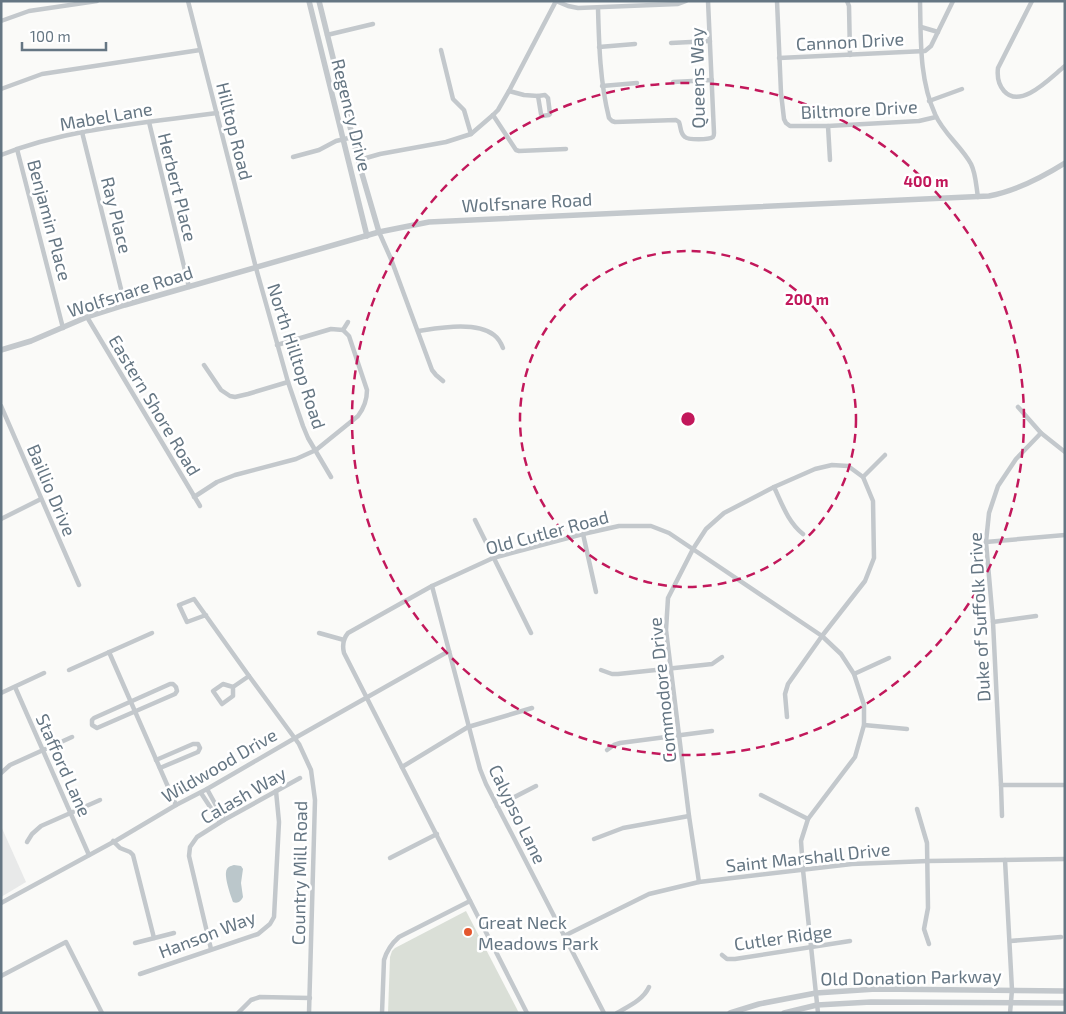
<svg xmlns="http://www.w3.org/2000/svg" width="1066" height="1014" viewBox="0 0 1066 1014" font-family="'Exo 2',sans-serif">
<rect width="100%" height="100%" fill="#fafaf8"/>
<path fill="#e8e9e9" d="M1,826l25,56 -25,15z"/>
<path fill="#dadfd7" d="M466,911l53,102h-131l2,-56 2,-6 3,-3z"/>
<path fill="#bbc7cb" d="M234,865l7,1 2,3 -2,14 2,14c-2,4 -5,7 -10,5 -2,-6 -10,-27 -6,-33 2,-3 4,-3 7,-4z"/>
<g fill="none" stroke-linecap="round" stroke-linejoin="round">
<g stroke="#c3c8cc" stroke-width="4.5">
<path d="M188,1l68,267 32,114 15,44 5,12 23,39"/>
<path d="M556,1l12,5 10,2 100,-4 8,-3"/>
<path d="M777,1l4,92 3,26 2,4 4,3h38l91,-5 17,-4"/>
<path d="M847,1l2,5 1,49"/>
<path d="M920,1c1,38 -1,78 15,113 8,19 26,32 36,50 5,10 5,22 7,33"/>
<path d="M1032,1l-34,67c-1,8 0,16 6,23 17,19 47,-14 61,-25"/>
<path d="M598,8c1,37 2,74 11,110l3,3 3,1 61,-2 3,2c2,5 1,12 6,15 3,3 24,3 28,0 1,-1 1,-3 1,-4l-6,-132"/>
<path d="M1,21l28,-10 68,-10"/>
<path d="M921,27l17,5"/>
<path d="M327,35l46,-11"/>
<path d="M671,43l39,-2"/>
<path d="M599,47l36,-3"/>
<path d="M441,50l12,49 11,11 7,24"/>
<path d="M779,58l146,-7 6,-5 22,-45"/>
<path d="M673,82l39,-2"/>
<path d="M602,86l35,-3"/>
<path d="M1,89l41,-15 158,-24"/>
<path d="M509,91l15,4 14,1"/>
<path d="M545,95l3,3 2,16 -1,1 -7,1 -1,-2 -3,-18z"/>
<path d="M929,101l33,-12"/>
<path d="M493,115l23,35 3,1 47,-2"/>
<path d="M149,122l40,165"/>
<path d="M828,126l2,34"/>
<path d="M82,132l43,173"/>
<path d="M17,149l46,179"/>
<path d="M1,155c68,-27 144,-32 216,-42"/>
<path d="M293,157l26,-7 17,-9 17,-4"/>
<path d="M359,160l21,-6 66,-12 25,-8 22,-19 5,-5 11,-19 47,-90"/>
<path d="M379,232l12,27 41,111 4,5 7,6"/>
<path d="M87,317l113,189"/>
<path d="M343,330l5,-8"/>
<path d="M418,331c21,-3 58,-10 76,4 4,3 7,8 9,13"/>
<path d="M204,365l17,25 9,6 5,1 13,-3 40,-12"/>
<path d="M1,406l78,179"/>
<path d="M1018,407l23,26 24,19"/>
<path d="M863,477l22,-22"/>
<path d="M774,487c8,17 14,35 29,47"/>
<path d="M194,497l23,-15 18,-7 61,-16 20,-9 42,-34c6,-8 9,-16 9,-26l-18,-54 -6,-6 -12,-1 -54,16"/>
<path d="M1,519l40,-20"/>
<path d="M475,520l56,113"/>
<path d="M583,534l13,58"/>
<path d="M986,542l79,-7"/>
<path d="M432,586l48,183 6,15 118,229"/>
<path d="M206,615l-19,7 -8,-17 15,-6 55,77 50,68 12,26 4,30 -6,213"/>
<path d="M993,622l43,-6"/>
<path d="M319,633l25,7"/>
<path d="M109,652l67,153"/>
<path d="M69,670l83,-37"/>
<path d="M601,670l11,4h6l85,-9 9,-1 10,-7"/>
<path d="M854,674l35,-16"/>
<path d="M170,684h3l3,3 1,4 -2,3 -78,34 -5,-3v-5l2,-2z"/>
<path d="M15,687l74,168"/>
<path d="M233,687v9l-11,8 -9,-13 10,-7 10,3 16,-11"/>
<path d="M1,693l43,-20"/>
<path d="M864,725l43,4"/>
<path d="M607,750l7,-5 6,-2 92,-12"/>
<path d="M156,760l37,-16h5l2,4 -2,4 -38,16"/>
<path d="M402,767l66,-40 64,-19"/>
<path d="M1,773l9,-8 62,-28"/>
<path d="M1001,785h64"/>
<path d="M207,789l17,31"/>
<path d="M201,793l19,29"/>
<path d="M761,795l47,24"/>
<path d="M497,806l39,-20"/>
<path d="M917,809l10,34 1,65 -4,21 5,15"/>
<path d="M1002,816l-1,-31 -8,-163 -7,-80 3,-29 9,-27 18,-27 25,-26"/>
<path d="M594,839l29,-11 66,-12"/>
<path d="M113,841l7,7 10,4 3,3 21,83"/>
<path d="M27,842l5,-8 9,-8 59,-26"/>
<path d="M390,858l47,-24"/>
<path d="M1005,860l7,130 -2,23"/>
<path d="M699,882l-10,-66 -23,-186 2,-32 25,-49 13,-20 18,-16 50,-26 41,-18 17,-4 16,1 15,11 10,24 1,57 -9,23 -43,55 -34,48 -3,10 2,23"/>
<path d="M1,903l116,-63 59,-35 31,-16 88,-51 154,-87"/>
<path d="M564,936l85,-42 50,-12 153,-18 76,-3 137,-2"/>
<path d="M1010,941l51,-4"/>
<path d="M135,943l39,-10"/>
<path d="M211,949l-22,-93 1,-9 7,-10 27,-17 76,-42"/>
<path d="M722,955l5,4h8l115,-18"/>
<path d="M140,974l118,-40 12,-10 4,-7 5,-95 -3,-31"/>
<path d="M1,976l65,-34 36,71"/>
<path d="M238,1013l13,-13 9,-3 50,1"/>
<path d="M382,1013l2,-53c3,-10 7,-16 15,-23l71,-36"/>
<path d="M527,1013l-183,-360c-2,-8 -1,-14 4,-20l84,-47 61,-28 90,-24 36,-8h32l18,7 153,103 19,18 13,20 10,31v20l-9,32 -47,62 -7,22 2,29 15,143"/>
<path d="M617,1013c12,-7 26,-13 32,-26"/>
</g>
<g stroke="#c3c8cc" stroke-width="5.5">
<path d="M309,1l58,235"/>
<path d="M319,1l41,166 19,65"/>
<path d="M1,350l30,-9 56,-24 38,-12 254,-73 50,-10 560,-26c27,-5 52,-18 76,-33"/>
<path d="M730,1013l29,-9 57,-11 60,-4 189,2"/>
<path d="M784,1013l33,-8 54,-3 194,1"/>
</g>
</g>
<g fill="none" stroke="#c2185b" stroke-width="2.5" stroke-dasharray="9 6">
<circle cx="688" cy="419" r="168"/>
<circle cx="688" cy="419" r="336"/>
</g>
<circle fill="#e4572e" stroke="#fff" stroke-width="2" cx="468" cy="932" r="5"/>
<g text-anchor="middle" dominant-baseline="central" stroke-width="5" stroke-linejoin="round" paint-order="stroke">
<g font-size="18" fill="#657683" stroke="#fff">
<text transform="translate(850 41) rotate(-3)">Cannon Drive</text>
<text transform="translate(697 78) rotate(-91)">Queens Way</text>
<text transform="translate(859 109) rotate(-3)">Biltmore Drive</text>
<text transform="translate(352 115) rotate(76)">Regency Drive</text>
<text transform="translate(106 116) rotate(-10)">Mabel Lane</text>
<text transform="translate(235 131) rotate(76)">Hilltop Road</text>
<text transform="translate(178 187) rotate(76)">Herbert Place</text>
<text transform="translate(527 202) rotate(-3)">Wolfsnare Road</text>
<text transform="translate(117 215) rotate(76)">Ray Place</text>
<text transform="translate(50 220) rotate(75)">Benjamin Place</text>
<text transform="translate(130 291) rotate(-18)">Wolfsnare Road</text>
<text transform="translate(297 356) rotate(72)">North Hilltop Road</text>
<text transform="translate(155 405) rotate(59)">Eastern Shore Road</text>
<text transform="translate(52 490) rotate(67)">Baillio Drive</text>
<text transform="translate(547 532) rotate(-15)">Old Cutler Road</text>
<text transform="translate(979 617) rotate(-93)">Duke of Suffolk Drive</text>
<text transform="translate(662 690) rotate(-96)">Commodore Drive</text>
<text transform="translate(64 765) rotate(66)">Stafford Lane</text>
<text transform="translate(219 765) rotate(-30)">Wildwood Drive</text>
<text transform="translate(243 795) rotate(-30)">Calash Way</text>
<text transform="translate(518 814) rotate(64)">Calypso Lane</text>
<text transform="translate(808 857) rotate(-6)">Saint Marshall Drive</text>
<text transform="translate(299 873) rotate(-89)">Country Mill Road</text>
<text transform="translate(207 934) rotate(-21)">Hanson Way</text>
<text transform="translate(783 937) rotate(-8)">Cutler Ridge</text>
<text transform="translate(911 977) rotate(-1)">Old Donation Parkway</text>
</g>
<g font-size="18" fill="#657683" stroke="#fff" text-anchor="start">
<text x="478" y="922">Great Neck<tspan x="478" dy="21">Meadows Park</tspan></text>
</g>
</g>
<circle cx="688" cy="419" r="8" fill="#c2185b" stroke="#fff" stroke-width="2.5"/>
<g font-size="15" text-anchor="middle" font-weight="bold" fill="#c2185b" stroke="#fff" stroke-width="5" stroke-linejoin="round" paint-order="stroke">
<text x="926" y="187">400 m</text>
<text x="807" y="305">200 m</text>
</g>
<rect width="1066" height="1014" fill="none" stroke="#657683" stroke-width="5"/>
<path d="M22 42v8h84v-8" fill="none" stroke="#657683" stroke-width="2.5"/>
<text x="30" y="42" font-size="15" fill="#657683" stroke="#ffffff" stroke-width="4" paint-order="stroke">100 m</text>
</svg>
